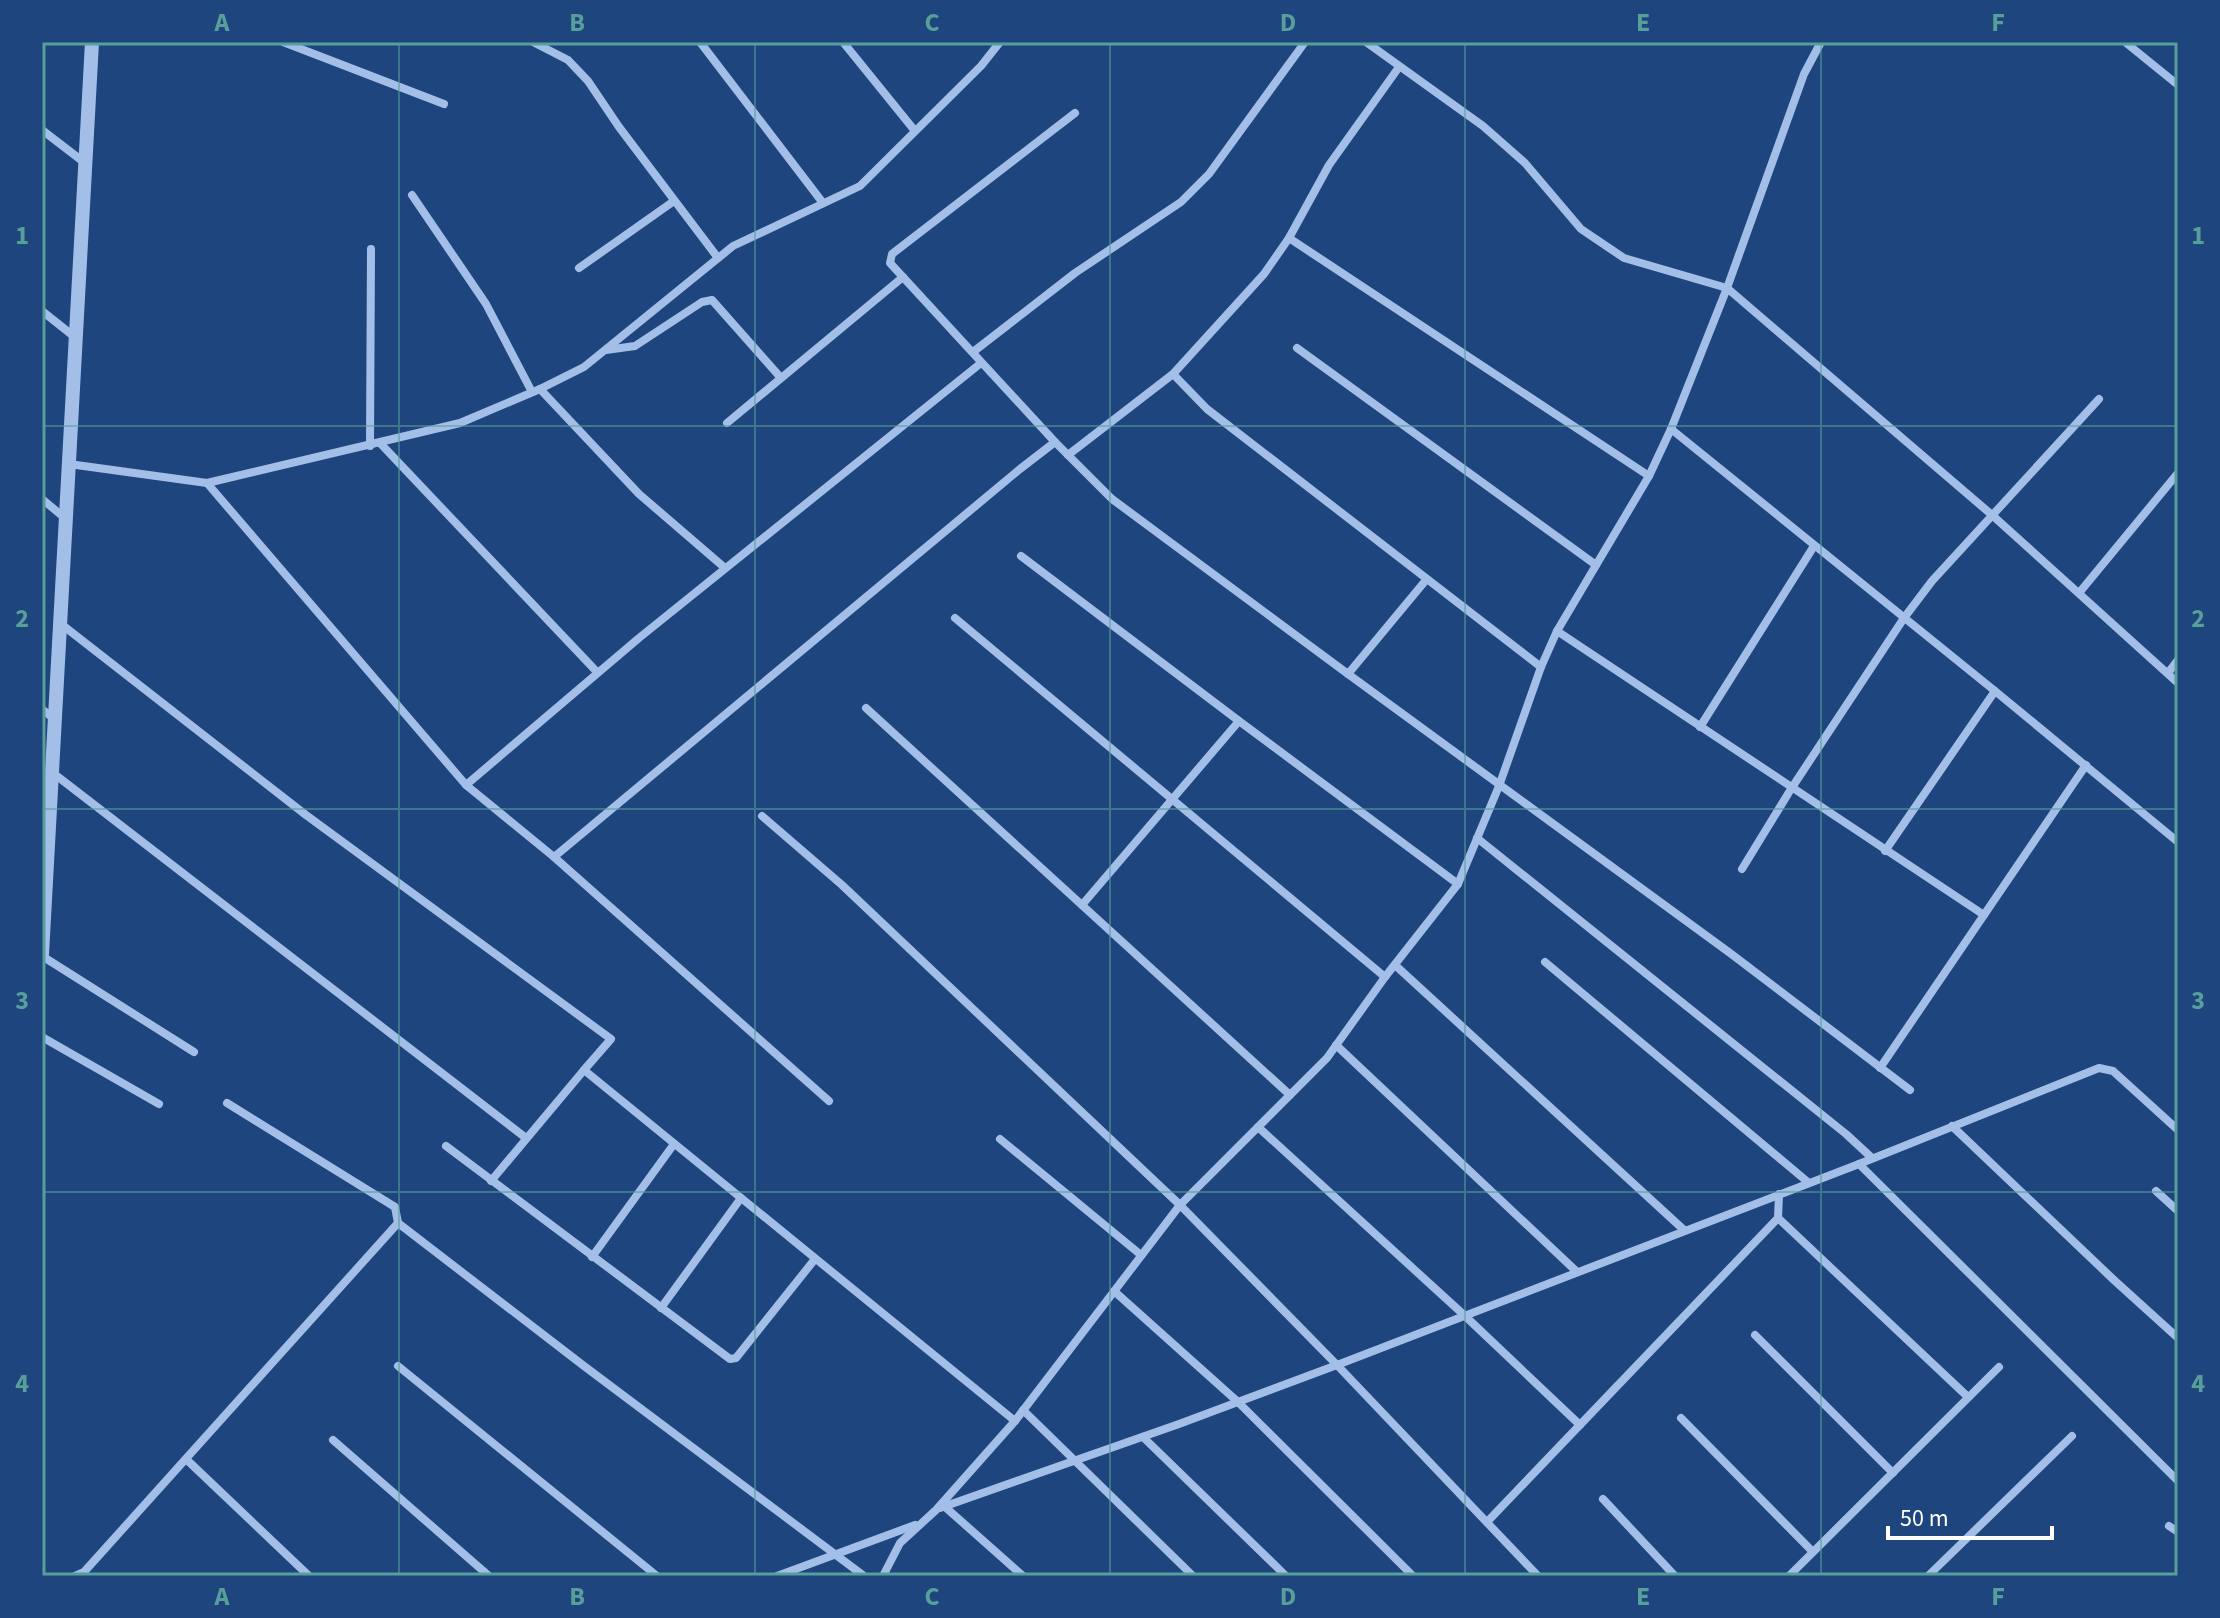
<svg xmlns="http://www.w3.org/2000/svg" width="2220" height="1618" viewBox="0 0 2220 1618" font-family="'Source Sans 3',sans-serif">
<rect width="100%" height="100%" fill="#1f457e"/>
<g fill="none" stroke-linecap="round" stroke-linejoin="round">
<g stroke="#a3bfe8" stroke-width="8">
<path d="M283,42l161,62"/>
<path d="M533,42l35,18 20,21 31,46 99,131"/>
<path d="M700,42l123,161"/>
<path d="M843,42l72,89"/>
<path d="M1366,42l117,84 42,37 56,66 43,29 103,30 265,227 186,168"/>
<path d="M2125,42l53,43"/>
<path d="M1075,113l-183,141 -2,9 165,179 57,57 236,175 78,-94"/>
<path d="M42,130l43,33"/>
<path d="M412,195l74,109 46,88"/>
<path d="M1289,238l360,238"/>
<path d="M579,268l95,-67"/>
<path d="M42,311l34,27"/>
<path d="M1297,348l299,217"/>
<path d="M606,350l29,-4 67,-44 10,-2 69,78"/>
<path d="M973,352l102,-79 106,-71 28,-28 96,-132"/>
<path d="M1173,374l34,35 334,258"/>
<path d="M540,389l99,105 86,74"/>
<path d="M727,423l176,-146"/>
<path d="M1671,429l324,262 183,151"/>
<path d="M380,443l217,229"/>
<path d="M370,446l1,-197"/>
<path d="M1068,455l105,-81 91,-100 25,-36 40,-73 70,-98"/>
<path d="M69,464l138,19 259,302 88,72 275,244"/>
<path d="M207,483l253,-60 80,-34 44,-22 149,-121 127,-60 121,-120 19,-24"/>
<path d="M42,499l24,20"/>
<path d="M1021,556l218,165 219,163"/>
<path d="M2079,593l99,-120"/>
<path d="M955,618l430,359"/>
<path d="M61,624l245,191 305,224 -27,31 431,351"/>
<path d="M1557,631l427,284"/>
<path d="M2168,673l10,-13"/>
<path d="M1348,674l382,279 180,137"/>
<path d="M866,708l424,387"/>
<path d="M42,709l13,11"/>
<path d="M1700,727l114,-181"/>
<path d="M53,773l473,365"/>
<path d="M466,785l173,-147 342,-275"/>
<path d="M762,816l80,69 338,320 157,160 201,211"/>
<path d="M1477,838l369,296 26,24"/>
<path d="M1885,851l110,-160"/>
<path d="M554,857l466,-388 35,-27"/>
<path d="M1742,869l49,-80 113,-171 28,-37 167,-182"/>
<path d="M1082,905l157,-184"/>
<path d="M42,956l152,96"/>
<path d="M1545,962l264,221"/>
<path d="M1395,965l289,265"/>
<path d="M42,1037l117,67"/>
<path d="M1336,1045l240,226"/>
<path d="M1880,1068l206,-303"/>
<path d="M1952,1126l163,155 63,57"/>
<path d="M1258,1127l206,188 116,110"/>
<path d="M1000,1139l141,116"/>
<path d="M446,1146l284,213 6,-1 79,-99"/>
<path d="M1859,1164l319,317"/>
<path d="M491,1181l93,-111"/>
<path d="M2156,1191l22,20"/>
<path d="M1778,1218l190,179"/>
<path d="M398,1223l186,143 280,210"/>
<path d="M592,1257l82,-113"/>
<path d="M1114,1291l124,111 175,174"/>
<path d="M661,1308l80,-110"/>
<path d="M1755,1335l138,138"/>
<path d="M398,1366l259,210"/>
<path d="M1023,1410l170,166"/>
<path d="M1681,1418l132,134"/>
<path d="M1143,1437l143,139"/>
<path d="M333,1440l156,136"/>
<path d="M186,1459l123,117"/>
<path d="M1603,1499l72,77"/>
<path d="M944,1506l79,70"/>
<path d="M940,1508l239,-84 158,-59 522,-201 240,-96 14,3 65,59"/>
<path d="M1487,1522l291,-304 1,-24"/>
<path d="M2169,1526l9,6"/>
<path d="M75,1576l9,-4 314,-349 -3,-16 -168,-104"/>
<path d="M777,1576l138,-51"/>
<path d="M883,1576l17,-33 36,-33 79,-89 165,-216 147,-147 58,-81 73,-93 41,-98 42,-119 16,-36 92,-155 22,-47 56,-141 77,-214 17,-32"/>
<path d="M1789,1576l210,-209"/>
<path d="M1928,1576l144,-140"/>
</g>
<path stroke="#a3bfe8" stroke-width="14" d="M42,954l50,-912"/>
</g>
<path fill="none" stroke="#579f9a" stroke-width="2" stroke-opacity="0.55" d="M399,42v1534M755,42v1534M1110,42v1534M1465,42v1534M1821,42v1534M42,426h2136M42,809h2136M42,1192h2136"/>
<rect width="2220" height="1618" fill="none" stroke="#1f457e" stroke-width="88"/>
<path d="M1888 1526v12h164v-12" fill="none" stroke="#ffffff" stroke-width="4"/>
<text x="1900" y="1526" font-size="24" fill="#ffffff" stroke="#1f457e" stroke-width="6" paint-order="stroke">50 m</text>
<rect x="44" y="44" width="2132" height="1530" fill="none" stroke="#579f9a" stroke-width="3"/>
<g font-size="26" text-anchor="middle" font-weight="bold" fill="#579f9a">
<text x="222" y="31">A</text>
<text x="577" y="31">B</text>
<text x="932" y="31">C</text>
<text x="1288" y="31">D</text>
<text x="1643" y="31">E</text>
<text x="1998" y="31">F</text>
<text x="22" y="244">1</text>
<text x="2198" y="244">1</text>
<text x="22" y="627">2</text>
<text x="2198" y="627">2</text>
<text x="22" y="1009">3</text>
<text x="2198" y="1009">3</text>
<text x="22" y="1392">4</text>
<text x="2198" y="1392">4</text>
<text x="222" y="1605">A</text>
<text x="577" y="1605">B</text>
<text x="932" y="1605">C</text>
<text x="1288" y="1605">D</text>
<text x="1643" y="1605">E</text>
<text x="1998" y="1605">F</text>
</g>
</svg>
